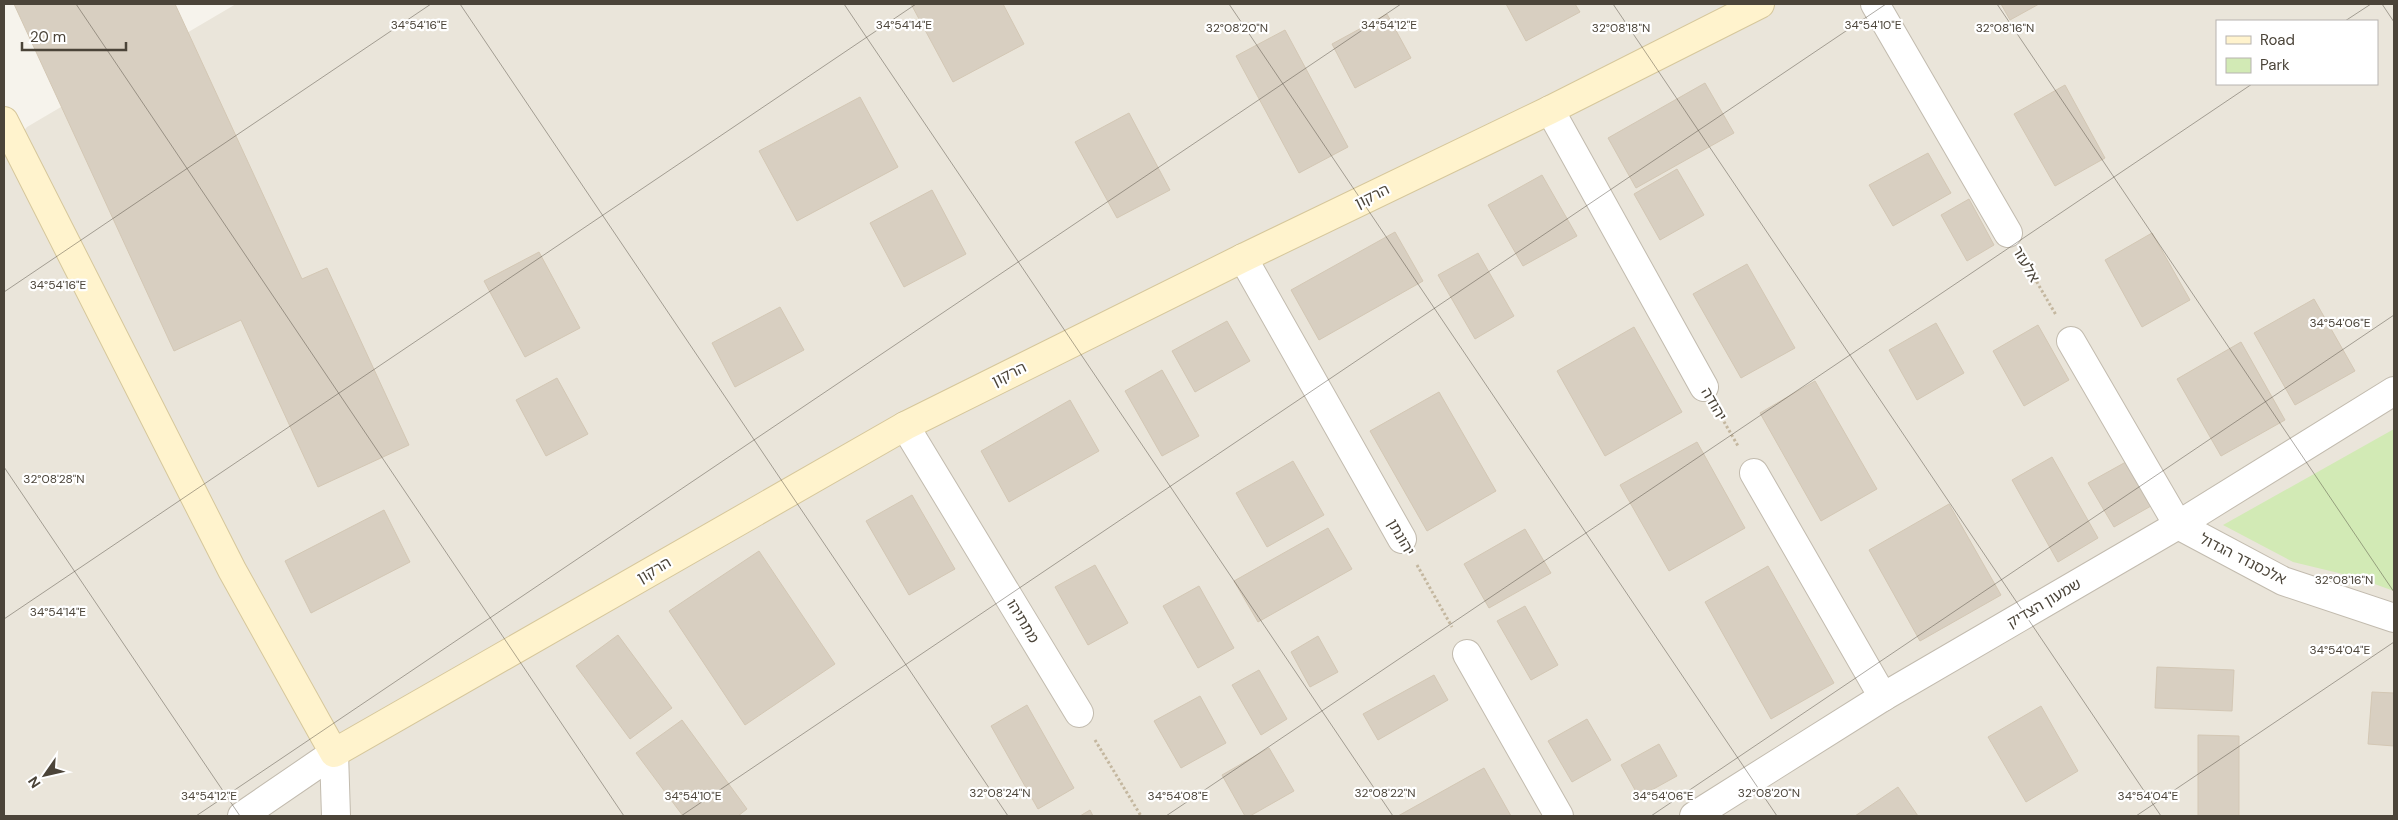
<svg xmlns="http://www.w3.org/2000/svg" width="2398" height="820" viewBox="0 0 2398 820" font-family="'DM Sans','Noto Sans Hebrew',sans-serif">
<rect width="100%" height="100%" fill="#f6f3ec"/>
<path fill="#eae5da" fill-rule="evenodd" d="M236,4h2158v812h-2390v-661l23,-28zM2217,21h160v63h-160z"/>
<path fill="#d2eab5" d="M2394,429v162l-39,-14 -62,-15 -70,-37z"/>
<g fill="#d8cfc1" stroke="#d3c7b4">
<path d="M14,4h161l127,275 25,-11 82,177 -91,42 -77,-167 -67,31z"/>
<path d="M911,4h92l21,40 -71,38z"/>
<path d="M1506,4h69l5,8 -54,29z"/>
<path d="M2001,4h38l-29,16z"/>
<path d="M1387,14l24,44 -56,30 -23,-44z"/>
<path d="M1285,30l63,117 -49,26 -63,-117z"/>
<path d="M1705,83l29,50 -98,55 -28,-50z"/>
<path d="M2065,85l40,73 -50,28 -41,-72z"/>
<path d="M860,97l38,70 -101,54 -38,-70z"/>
<path d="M1129,113l41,77 -53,28 -42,-76z"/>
<path d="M1928,153l23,40 -58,33 -24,-41z"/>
<path d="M1677,169l27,46 -44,25 -26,-46z"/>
<path d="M1542,175l35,61 -54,30 -35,-61z"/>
<path d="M932,190l34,64 -62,33 -34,-64z"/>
<path d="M1969,199l25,46 -27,16 -26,-46z"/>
<path d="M1395,232l28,49 -104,59 -28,-50z"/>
<path d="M2152,233l38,67 -48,27 -37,-67z"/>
<path d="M539,252l41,76 -55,29 -41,-76z"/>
<path d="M1478,253l36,63 -39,23 -37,-64z"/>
<path d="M1747,264l48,84 -54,30 -48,-84z"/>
<path d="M2314,299l41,72 -60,34 -41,-72z"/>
<path d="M780,307l24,43 -69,37 -23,-44z"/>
<path d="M1227,321l23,40 -55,31 -23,-41z"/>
<path d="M1936,323l28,50 -47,27 -28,-50z"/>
<path d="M2038,325l31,55 -45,26 -31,-55z"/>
<path d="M1634,327l48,85 -77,44 -48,-85z"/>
<path d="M2241,342l44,78 -64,36 -44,-77z"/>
<path d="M1162,370l37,66 -37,20 -37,-65z"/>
<path d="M557,378l31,56 -42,22 -30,-56z"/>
<path d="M1815,381l62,108 -56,32 -61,-108z"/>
<path d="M1439,392l57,99 -69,40 -57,-100z"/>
<path d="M1070,400l29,51 -90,51 -28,-51z"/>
<path d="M1697,442l48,86 -76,43 -49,-86z"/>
<path d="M2052,457l46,81 -40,24 -46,-82z"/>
<path d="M2133,458l25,44 -44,25 -26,-44z"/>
<path d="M1293,461l31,54 -57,32 -31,-54z"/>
<path d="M912,495l43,74 -46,26 -43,-74z"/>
<path d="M1949,504l52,91 -81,46 -51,-91z"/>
<path d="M384,510l26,52 -99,51 -26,-52z"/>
<path d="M1328,528l24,41 -94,53 -24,-41z"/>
<path d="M1525,529l26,44 -62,35 -25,-44z"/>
<path d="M759,551l76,113 -90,61 -76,-114z"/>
<path d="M1095,565l33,58 -40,22 -33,-58z"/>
<path d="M1768,566l66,117 -63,36 -66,-117z"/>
<path d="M1199,586l35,62 -36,20 -35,-62z"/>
<path d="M1525,606l33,59 -27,15 -34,-59z"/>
<path d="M618,635l54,73 -42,31 -54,-73z"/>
<path d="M1318,636l20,36 -28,15 -19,-35z"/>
<path d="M2157,667l77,3 -2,41 -77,-3z"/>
<path d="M1259,670l28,49 -26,16 -29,-50z"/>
<path d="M1434,675l14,25 -70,40 -15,-26z"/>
<path d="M2372,692l22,1v53l-26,-2z"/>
<path d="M1200,696l26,47 -45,25 -27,-47z"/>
<path d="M1027,705l47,83 -36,21 -47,-83z"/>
<path d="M2041,706l37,65 -52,31 -38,-65z"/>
<path d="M1587,719l24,41 -39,22 -24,-41z"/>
<path d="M682,720l65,89 -9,7h-55l-47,-63z"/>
<path d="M2198,735l41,1v80h-41z"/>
<path d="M1659,744l18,32 -38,21 -18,-32z"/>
<path d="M1269,748l25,43 -44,25h-5l-23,-41z"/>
<path d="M1484,768l27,48h-113z"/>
<path d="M1898,787l20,29h-63z"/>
<path d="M1090,810l3,6h-13z"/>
</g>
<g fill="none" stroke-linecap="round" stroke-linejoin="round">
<g stroke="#c2bbae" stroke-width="30">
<g id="street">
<path d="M1875,4l133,229"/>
<path d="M1550,110l154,277"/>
<path d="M1243,258l159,281"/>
<path d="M2071,341l107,184 105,56 111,37"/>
<path d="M905,426l174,287"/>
<path d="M1754,473l129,224"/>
<path d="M1467,654l92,162"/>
<path d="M334,753l2,63"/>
<path d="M242,816l92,-63"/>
<path d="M1694,816l189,-119 295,-172 216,-134"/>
</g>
</g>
<g stroke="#d6c79b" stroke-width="30">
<path id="secondary" d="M4,121l228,449 102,183 571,-327 338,-168 307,-148 210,-106"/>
</g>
<g stroke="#c4b79f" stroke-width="3" stroke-dasharray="2.5 2.5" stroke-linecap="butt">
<path d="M2024,260l32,55"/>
<path d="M1719,413l19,33"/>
<path d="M1417,565l35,62"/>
<path d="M1095,740l46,76"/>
</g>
<use href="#street" stroke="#fff" stroke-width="28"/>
<use href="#secondary" stroke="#fff3cd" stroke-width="28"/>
</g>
<path fill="none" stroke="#4b4439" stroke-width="1" stroke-opacity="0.45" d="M76,4l548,812M460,4l548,812M844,4l549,812M1229,4l548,812M1613,4l548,812M1997,4l397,588M2382,4l12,18M2345,21l26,-17M4,292l427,-288M4,467l236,349M4,619l912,-615M196,816l1205,-812M681,816l1205,-812M1166,816l1086,-732M1651,816l743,-501M2136,816l258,-174"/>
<g text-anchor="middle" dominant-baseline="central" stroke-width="4.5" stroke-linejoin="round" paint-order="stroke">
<g font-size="15" fill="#4b4439" stroke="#fff">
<text transform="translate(1372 196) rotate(-26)">הרקון</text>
<text transform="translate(2026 264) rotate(60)">אלעזר</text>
<text transform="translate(1009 374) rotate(-26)">הרקון</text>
<text transform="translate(1714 404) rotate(60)">יהודה</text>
<text transform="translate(1401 537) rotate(60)">יהונתן</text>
<text transform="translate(2243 559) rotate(27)">אלכסנדר הגדול</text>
<text transform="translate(654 570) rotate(-30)">הרקון</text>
<text transform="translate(2044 603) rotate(-30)">שמעון הצדיק</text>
<text transform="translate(1023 621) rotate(59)">מתתיהו</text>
</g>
</g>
<g font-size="12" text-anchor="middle" fill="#4b4439" stroke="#fff" stroke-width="4.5" stroke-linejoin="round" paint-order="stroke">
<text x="419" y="29">34°54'16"E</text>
<text x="904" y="29">34°54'14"E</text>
<text x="1389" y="29">34°54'12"E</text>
<text x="1873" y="29">34°54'10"E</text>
<text x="1237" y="32">32°08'20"N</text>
<text x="1621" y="32">32°08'18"N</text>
<text x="2005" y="32">32°08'16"N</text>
<text x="58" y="289">34°54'16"E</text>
<text x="2340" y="327">34°54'06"E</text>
<text x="54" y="483">32°08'28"N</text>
<text x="2344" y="584">32°08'16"N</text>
<text x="58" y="616">34°54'14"E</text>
<text x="2340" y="654">34°54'04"E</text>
<text x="1000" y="797">32°08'24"N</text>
<text x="1385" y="797">32°08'22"N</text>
<text x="1769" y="797">32°08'20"N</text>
<text x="209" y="800">34°54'12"E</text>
<text x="693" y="800">34°54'10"E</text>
<text x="1178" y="800">34°54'08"E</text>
<text x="1663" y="800">34°54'06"E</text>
<text x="2148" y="800">34°54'04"E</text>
</g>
<rect width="2398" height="820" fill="none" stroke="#4b4439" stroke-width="10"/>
<rect x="2216" y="20" width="162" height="65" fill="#ffffff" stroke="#b7b4b0"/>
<rect x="2226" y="36" width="25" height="8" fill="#fff3cd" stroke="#b7b4b0"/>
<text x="2260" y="45" font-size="15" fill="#4b4439">Road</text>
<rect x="2226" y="58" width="25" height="15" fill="#d2eab5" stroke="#b7b4b0"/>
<text x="2260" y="70" font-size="15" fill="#4b4439">Park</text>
<g transform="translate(45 775) rotate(236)" stroke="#ffffff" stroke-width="4" paint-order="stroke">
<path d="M0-4L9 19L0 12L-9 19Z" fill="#4b4439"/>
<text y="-8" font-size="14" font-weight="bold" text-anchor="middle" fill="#4b4439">N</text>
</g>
<path d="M22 42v8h104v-8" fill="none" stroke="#4b4439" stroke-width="2.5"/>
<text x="30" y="42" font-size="15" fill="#4b4439" stroke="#ffffff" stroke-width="4" paint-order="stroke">20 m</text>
</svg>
